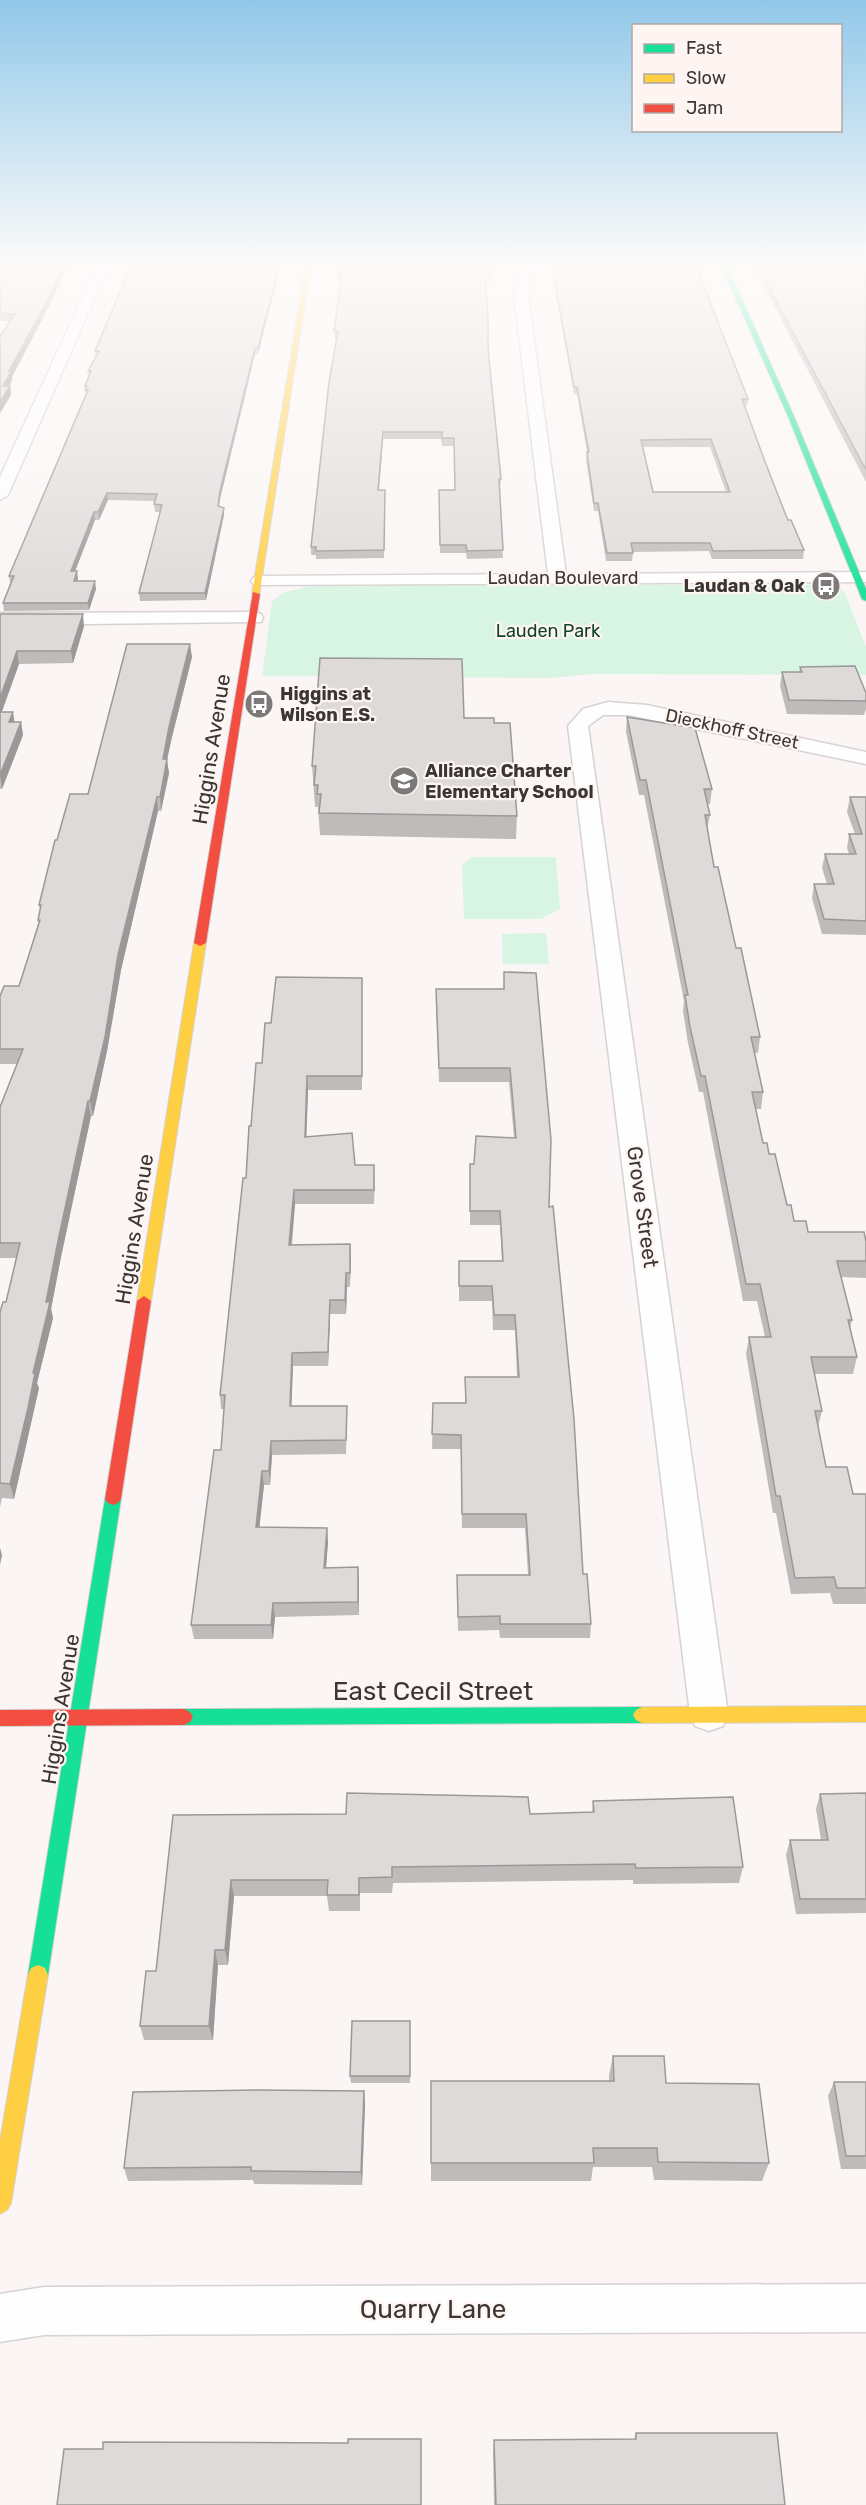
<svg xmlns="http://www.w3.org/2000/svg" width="866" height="2505" viewBox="0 0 866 2505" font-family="Rubik,sans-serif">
<rect width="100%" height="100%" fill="#fbf6f5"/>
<g fill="#d8f5e3">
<path d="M315,585h524l6,8 21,54v28l-272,-1 -44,4 -288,-2 10,-75 12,-9z"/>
<path d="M472,857h84l4,52 -19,10h-77l-2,-54z"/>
<path d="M546,933l3,31h-46l-1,-30z"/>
</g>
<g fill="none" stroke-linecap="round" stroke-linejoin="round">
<g stroke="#d6d2d1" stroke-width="3">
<g id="street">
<path d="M99,261h12l-103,234 -8,5v-23z"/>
<path d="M526,261h12l-10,35 38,278 300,-2v10l-612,3 -3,-4 3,-4 6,-1 288,-2 -34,-278z"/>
<path d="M716,261h150v4h-144z"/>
<path d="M254,612l7,2 2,4 -2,4 -261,3v-12z"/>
<path d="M608,702l39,3 219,47v12l-238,-49h-25l-15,11 140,988 -5,12 -14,5 -14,-5 -5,-12 -122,-988 15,-17z"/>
<path d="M866,2284v48l-822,3 -44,7v-48l44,-7z"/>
</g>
</g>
<g stroke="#d6d2d1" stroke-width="2">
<g id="fast">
<path d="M649,261h76l68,153 73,175v12l-4,-2 -75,-185 -67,-151 -70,1 -3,-2z"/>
<path d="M113,1493l5,2 3,4 -73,476 -3,7 -7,3 -7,-3 -3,-7 77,-476 3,-4z"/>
<path d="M642,1707l6,3 3,5 -3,5 -6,3 -458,2 -6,-3 -3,-5 3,-5 6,-3z"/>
</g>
</g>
<g stroke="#d6d2d1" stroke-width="2">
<g id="slow">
<path d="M0,261h384l-2,3h-71l-52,332 -7,-2 54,-330 -306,1z"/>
<path d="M448,261h148l2,1 -149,2 -3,-2z"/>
<path d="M200,940l6,3 -55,358 -7,5 -7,-5 57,-358z"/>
<path d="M866,1706v16l-224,1 -6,-3 -3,-5 3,-5 6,-3z"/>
<path d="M38,1965l7,3 3,7 -37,228 -4,7 -7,4v-73l28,-166 3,-7z"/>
</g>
</g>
<g stroke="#d6d2d1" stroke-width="2">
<g id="jam">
<path d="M253,592l7,2 -54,349 -6,3 -6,-3z"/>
<path d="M144,1296l7,5 -30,198 -3,4 -5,2 -5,-2 -3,-4 32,-198z"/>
<path d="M184,1709l6,3 3,5 -3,5 -6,3 -184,1v-16z"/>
</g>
</g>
<use href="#street" fill="#fefefe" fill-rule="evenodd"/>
<use href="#fast" fill="#16e098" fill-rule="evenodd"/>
<use href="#slow" fill="#ffcf43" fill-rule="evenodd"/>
<use href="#jam" fill="#f24e42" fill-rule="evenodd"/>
</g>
<g fill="#bfbbbb" fill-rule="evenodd">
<path d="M551,261l197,138 -1,7h-3l41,107 19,37 -1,9h-91l-3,-8 -76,1 -1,9h-26l-8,-50h-4l-8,-51 1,-8 -10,-58h-3l-23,-126zM643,447h67l16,45h-73z"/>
<path d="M755,261h111v221l-112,-215z"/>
<path d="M0,262l66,7 -16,35 -38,73v3l-3,6h1l1,9 -11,18v-77l10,-15h-10z"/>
<path d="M280,262v6l-22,86h-3l-35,145 -1,8 5,8 -18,85 -66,1 -1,-8 21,-81h-5l-1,-8 1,-3 -47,-1 -9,20h-4l-20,51 3,8 -1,2 19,8 -7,21 -85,1 -1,-8 7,-20 -1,-7 77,-182 -1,-8 4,-10 -1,-5 8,-14 -1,-6z"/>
<path d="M495,271v7h-5l-1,5h-4l3,65 13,131 -1,8h-1l4,71 -36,1 -1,-6h-26l-1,-63h16l-1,-44h-12l-1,-7h-58l-4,51h6l-1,68 -68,1v-4h-5v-8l26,-209h-2l-1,-7 7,-51h-4v-6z"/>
<path d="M0,614l84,12 -11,37 -54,1 -17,48 13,10h6l2,13 -21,54h-2z"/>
<path d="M192,657l-21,84 -4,19 2,13 -8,38h-3l-37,159 -14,81 -14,65h-2l-30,141 -10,52 2,9 -16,65 2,5 -8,35 -17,76 -12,-1 -2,9v-195l6,-10 10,-44h-16v-151l17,-43h-17v-68l19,-10 19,-62v-4l2,-10 -1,-5 18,-65 31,-46z"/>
<path d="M800,667l66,26v16l-2,6 -77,-1 -7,-28 2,-14h17z"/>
<path d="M627,717l85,72 -2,15h-3l3,11 -3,15 7,37 46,170 -2,16h-3l8,39 -2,17h-6l8,34 6,11 18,51 7,16 14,11 58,9v37l-25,-1 11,43 -2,9 7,28 -4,17h-39l8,37 -4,16 8,40 27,27h13v110h-33l-3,-11 -39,1 -15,-81h-3l-27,-159 3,-17h16l-8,-36h-14l-40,-209h-4l-11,-49 -5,-32 1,-10 -40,-206h-5l-13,-63z"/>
<path d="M464,718l30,5 23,93 -1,23 -196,-4 -2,-28h-3l-3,-41z"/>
<path d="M850,797h16v138l-44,-1 -10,-36 2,-14h13l-5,-16 3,-14h24l-2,-6 2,-14h6l-8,-22z"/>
<path d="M504,972l45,235 34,367 8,50 -1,14h-90l-1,-8 -41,1 -1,-56h71l-3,-47h-63l-1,-79h-29l1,-46h32v-26h52l-2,-47h-22l-1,-29h-33v-40h43l-2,-36h-30v-61h4l40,-26 -5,-56h-70l-3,-78v-15h68z"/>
<path d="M362,978v112h-54l-2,46 49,29 20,14 -1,25h-79l-3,41 58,-1v43h-3l-1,27h-16l-2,52h-35l-2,40h56v14l-1,34 -74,1 -2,30h-6l-5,42 68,1 1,14 -2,26 32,-1 1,48 -84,2 -2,22h-79l-3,-14 30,-175 3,-41h-3l-1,-14 26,-217 5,-52 11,-63 9,-40z"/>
<path d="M866,1793v120l-70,1 -10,-59 4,-15h31l-5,-31 4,-15z"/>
<path d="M593,1801l150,66 -4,16 -106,1v-4l-240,3 -1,10h-32v18h-31l-2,-15h-93l-6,69h-10l-5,75h-69l-4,-14 16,-55 17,-156 357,-1 62,-2z"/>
<path d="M410,2021v62h-59l-1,-7z"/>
<path d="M613,2056l53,27 103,80 -7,18 -108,-1 -2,-13h-59l-2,14h-160v-100h178v-6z"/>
<path d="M834,2082h32v87h-25l-13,-73z"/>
<path d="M364,2091l1,14 -3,80 -108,-1 -1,-4 -125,1 -4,-13z"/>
<path d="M636,2433l149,72h-291l-1,-53 1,-12 140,-1z"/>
</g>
<g fill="#9b9998">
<path d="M65,262l1,7 -16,35 -38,73v3l-7,15 -2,-9 6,-15z"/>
<path d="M280,262v6l-22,86v-6z"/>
<path d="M255,348v6l-35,145 -2,15v-8l2,-15z"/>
<path d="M10,386l1,9 -11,18v-11z"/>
<path d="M383,432v7l-5,59v-8z"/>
<path d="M107,493l1,7 -9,20 -1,-8z"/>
<path d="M224,508v7l-18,85 -1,-7z"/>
<path d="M94,512l1,8 -23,59 -1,-8z"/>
<path d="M77,571l1,8 -3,10 -1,-8z"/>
<path d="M95,581l1,8 -7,21 -1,-7z"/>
<path d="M83,614l1,12 -11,37 -2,-12z"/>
<path d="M190,644l2,13 -21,84 -4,19 2,13 -8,38 -1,-14 3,-38 6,-32z"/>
<path d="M17,651l2,13 -19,52v-18z"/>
<path d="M13,712l2,13 -6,-3z"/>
<path d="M21,722l2,13 -21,54 -2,-14z"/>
<path d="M157,797l1,14 -37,159 -14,81 -14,65 -3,-15 28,-146z"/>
<path d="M307,1076l1,14 -2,60 -1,-13z"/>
<path d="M88,1101l3,15 -30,141 -10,52 2,9 -16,65 2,5 -25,111 -4,-15 48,-243z"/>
<path d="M294,1190l1,14 -5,55 -1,-14z"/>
<path d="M350,1244l1,14 -1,29z"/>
<path d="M346,1273l1,14 -1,27 -1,-14z"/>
<path d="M330,1300v14l-2,52v-14z"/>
<path d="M292,1353l1,13 -2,54 -1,-14z"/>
<path d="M271,1441l1,14 -2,30 -1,-14z"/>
<path d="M262,1471l2,14 -6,56 -2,-14z"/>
<path d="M327,1528l1,14 -3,39 -1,-13z"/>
<path d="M0,1548l2,7 -2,10z"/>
<path d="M358,1567l1,14v34l-1,-13z"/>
<path d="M273,1603l2,14 -2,22 -2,-14z"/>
<path d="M231,1880l3,16 -6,69 -3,-15z"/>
<path d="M215,1950l3,15 -5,75 -4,-14z"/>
<path d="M364,2091l1,14 -3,80 -1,-13z"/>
</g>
<g fill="#dedad9" stroke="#9b9998" stroke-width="1.5" fill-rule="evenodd">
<path d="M551,261h143l54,138h-6l22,60 21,54 3,7h3l13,30 -91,1 -3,-8h-79l2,10h-26l-9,-50h-4l-7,-51h2l-12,-65h-3zM711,439l19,53h-77l-12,-52z"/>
<path d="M755,261h111v209z"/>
<path d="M0,262h65l-16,35 -40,74h2l-8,15h7l-10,16v-66l15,-22 -15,-1z"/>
<path d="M280,262l-22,86h-3l-35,143 -2,15 6,2 -19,85h-66l23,-88 -8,-1 3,-10 -50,-1 -9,19h-4l-23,59h6l-3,10h21l-7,22h-85l11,-27h-5l79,-186h-3l2,-4h-2l6,-15h-3l11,-20h-4l37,-88z"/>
<path d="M338,262h156l1,9h-6l1,6h-5l3,40v31l13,131h-2l4,71 -36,1 -1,-6h-26l-1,-55h16l-1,-52h-12v-6h-59l-5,58h7l-1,60 -68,1v-4h-5l18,-165 9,-51h-4l8,-57h-5z"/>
<path d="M0,614h83l-12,37h-54l-17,47z"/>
<path d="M127,644h63l-21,83 -6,32h4l-7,38h-3l-39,158 -13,82 -15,64h-2l-30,140 -12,61h4l-17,71h2l-7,35 -18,76 -10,-1v-171l3,-10h3l14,-59h-20v-136l23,-58h-23v-53l4,-10h15l21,-66h-2l3,-15h-2l16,-65h2l13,-46h18z"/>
<path d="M320,658l142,1 2,59h30v5h16l7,93 -198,-3 2,-19h-4l1,-9h-4l2,-19h-4z"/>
<path d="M855,666l11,27v8l-77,-1 -7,-28h20l-2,-5z"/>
<path d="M0,712h13l-4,10h12l-21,53z"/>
<path d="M627,717l68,11 17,61h-8l6,26h-5l9,52h4l18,81h5l19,89h-9l12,55h-11l11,51h4l2,11h6l12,51h4l3,16h12l2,11h56l2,9v20h-29l15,59h-4l9,37h-46l11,54h-7l11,56h21l6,27h13v94h-29l-3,-11 -39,1 -15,-82h-4l-27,-159h22l-11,-53h-14l-41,-208h-4l-11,-49 -5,-32h3l-42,-215h-6z"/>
<path d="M850,797h16v124l-42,-2 -10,-35h20l-9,-30h31l-7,-20h13z"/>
<path d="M504,972l32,1 15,167 -2,67 4,-1 21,213 9,155h4l4,50h-91v-8l-42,1 -1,-42h73l-4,-61h-64l-1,-79 -29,-1 1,-31h33l-1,-26h54l-4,-62h-21l-2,-29h-33v-25h44l-3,-50h-30v-47h4l2,-28 40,2 -6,-70h-71l-3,-79h68z"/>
<path d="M276,977l86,1v98h-55l-2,61 47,-4 3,32h19v25h-80l-5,55 61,-1v29h-4l-1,27h-15l-2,52 -36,1 -2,53h57l-1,34 -75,1 -2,30h-7l-6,56 71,1 -3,40 34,-1v35l-85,1 -2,22h-80l23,-175h7l4,-55h-5l23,-217h3l3,-52h2l5,-63h6l3,-40h6z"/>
<path d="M347,1793l181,4 2,17 64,-2 -1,-11 140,-4 10,70 -107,1 -1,-4 -243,3v10l-33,1v17h-32l1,-15h-97l-6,70h-10l-6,76h-69l6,-55h10l17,-156 173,-1z"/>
<path d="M866,1793v106h-66l-10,-59h38l-8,-46z"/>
<path d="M352,2021h58v55h-60z"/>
<path d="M613,2056h51l2,27 93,1 10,79 -111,-1 -1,-14h-64l1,15h-163v-82h183z"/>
<path d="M834,2082h32v74h-20z"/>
<path d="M257,2090l107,1 -3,81 -110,-1v-4l-127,1 9,-76z"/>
<path d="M636,2433h141l8,72h-289l-2,-65 142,-1z"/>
<path d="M348,2439h73v66h-364l7,-56h39v-7l245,1z"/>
</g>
<linearGradient id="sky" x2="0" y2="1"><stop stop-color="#91c8e9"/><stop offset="0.43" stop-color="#fdfbfa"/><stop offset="1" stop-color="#fdfbfa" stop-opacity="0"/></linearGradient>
<rect width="866" height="611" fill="url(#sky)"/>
<defs>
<g id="bus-disc" transform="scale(1.5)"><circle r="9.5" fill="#7d7978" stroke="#fef5f2"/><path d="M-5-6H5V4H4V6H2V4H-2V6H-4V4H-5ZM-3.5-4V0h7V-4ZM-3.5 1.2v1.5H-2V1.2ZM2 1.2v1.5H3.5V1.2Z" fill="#fff"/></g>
<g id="school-disc" transform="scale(1.5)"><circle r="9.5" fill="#7d7978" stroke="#fef5f2"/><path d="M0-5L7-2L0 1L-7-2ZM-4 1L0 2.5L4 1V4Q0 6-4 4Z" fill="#fff"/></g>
</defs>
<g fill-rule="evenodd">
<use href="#bus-disc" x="826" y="586"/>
<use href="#bus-disc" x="259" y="704"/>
<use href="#school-disc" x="404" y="781"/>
</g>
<g text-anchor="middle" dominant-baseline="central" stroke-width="4.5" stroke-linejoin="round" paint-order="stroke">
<g font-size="18" fill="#393634" stroke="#fef5f2">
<text x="563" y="578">Laudan Boulevard</text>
<text transform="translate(732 729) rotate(12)">Dieckhoff Street</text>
</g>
<g font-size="18" font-weight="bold" fill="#393634" stroke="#fef5f2" text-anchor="start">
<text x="805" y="586" text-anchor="end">Laudan &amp; Oak</text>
<text x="280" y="694">Higgins at<tspan x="280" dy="21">Wilson E.S.</tspan></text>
<text x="425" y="771">Alliance Charter<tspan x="425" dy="21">Elementary School</tspan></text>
</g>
<g font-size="18" fill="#10422b" stroke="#fef5f2">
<text x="548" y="631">Lauden Park</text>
</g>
<g font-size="21" fill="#393634" stroke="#fef5f2">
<text transform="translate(211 749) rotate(-81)">Higgins Avenue</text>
<text transform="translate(643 1207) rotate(82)">Grove Street</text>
<text transform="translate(134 1229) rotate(-81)">Higgins Avenue</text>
<text transform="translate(60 1709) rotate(-81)">Higgins Avenue</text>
</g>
<g font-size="26" fill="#393634" stroke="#fef5f2">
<text x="433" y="1691">East Cecil Street</text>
<text x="433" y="2309">Quarry Lane</text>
</g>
</g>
<rect x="632" y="24" width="210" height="108" fill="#fef5f2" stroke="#afa9a6" stroke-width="1.5"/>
<rect x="644" y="44" width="30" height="9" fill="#16e098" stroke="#afa9a6" stroke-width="1.5"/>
<text x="686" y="54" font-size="18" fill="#393634">Fast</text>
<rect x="644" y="74" width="30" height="9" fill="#ffcf43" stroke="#afa9a6" stroke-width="1.5"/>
<text x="686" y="84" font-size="18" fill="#393634">Slow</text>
<rect x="644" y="104" width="30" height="9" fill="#f24e42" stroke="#afa9a6" stroke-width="1.5"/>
<text x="686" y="114" font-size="18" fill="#393634">Jam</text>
</svg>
